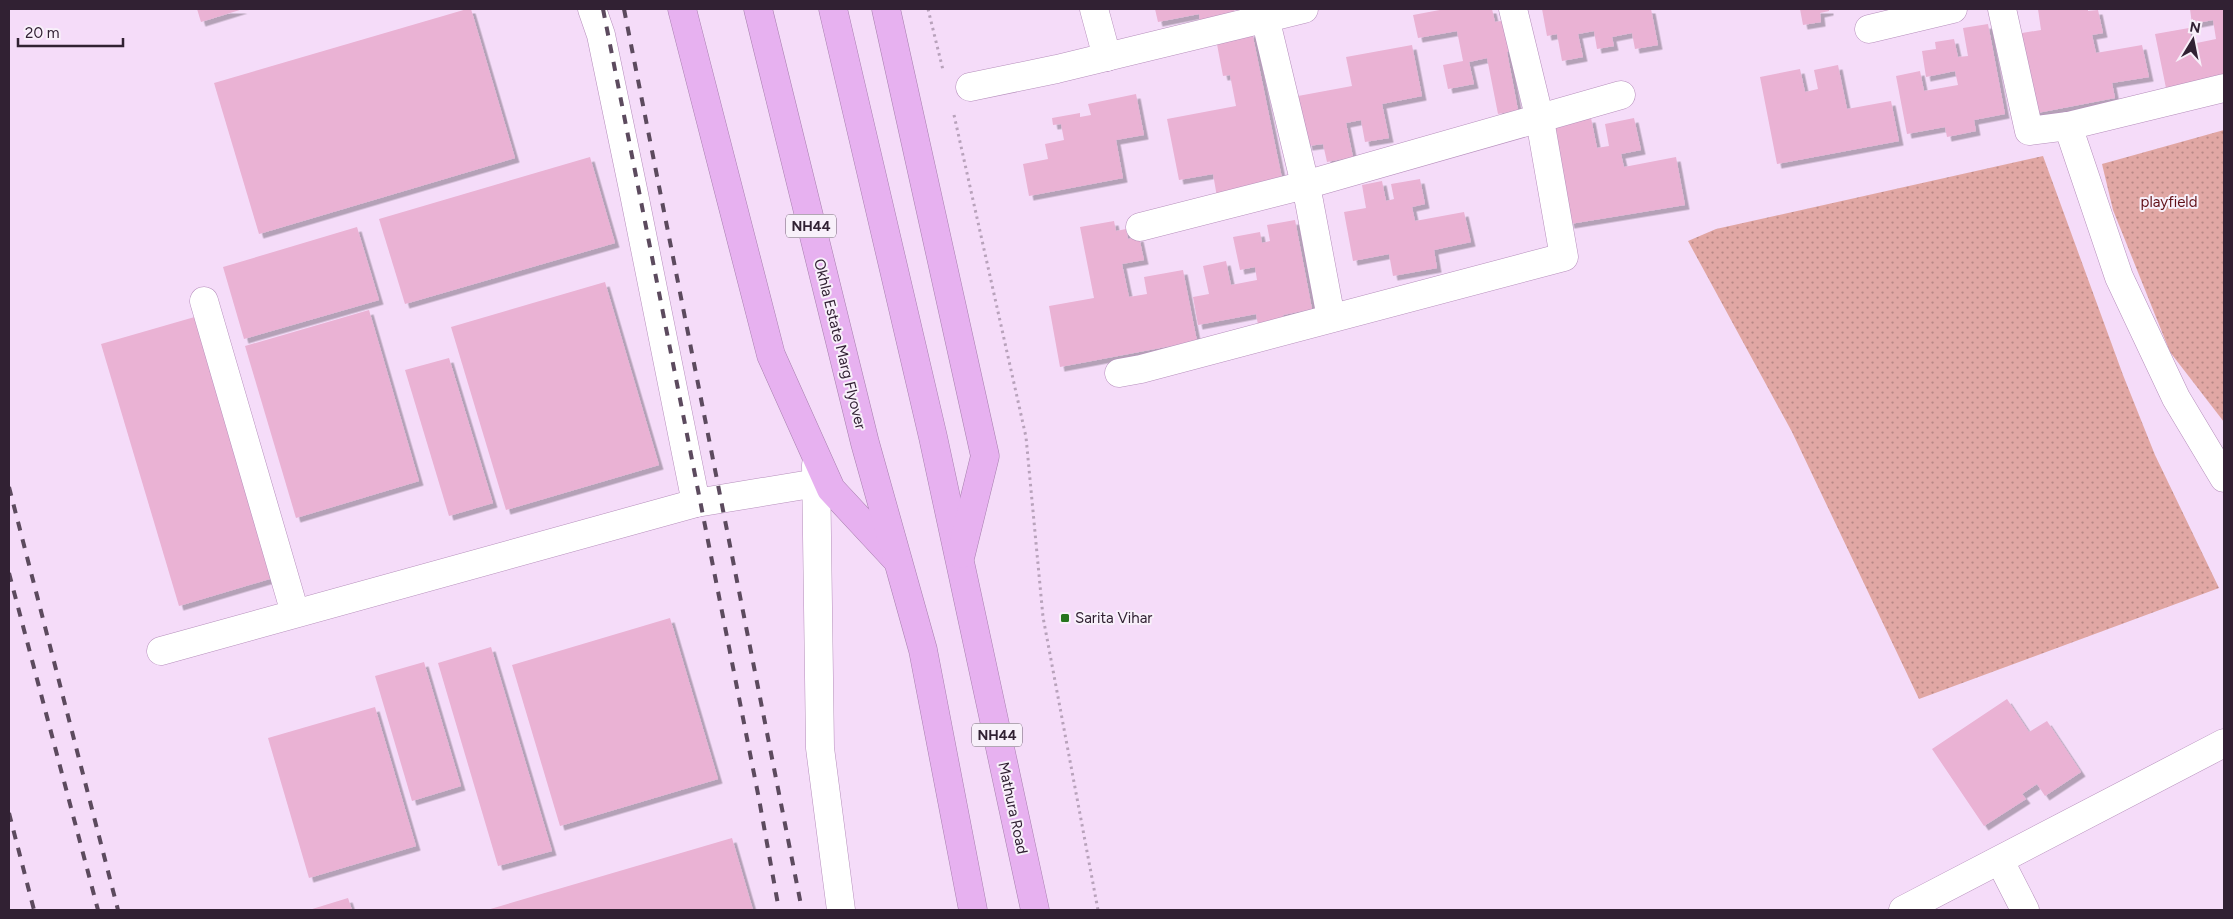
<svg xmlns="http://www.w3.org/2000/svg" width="2233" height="919" viewBox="0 0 2233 919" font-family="Figtree,sans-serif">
<defs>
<pattern id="grass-dots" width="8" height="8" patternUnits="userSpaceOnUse" patternTransform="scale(1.25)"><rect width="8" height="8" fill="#e1a7a4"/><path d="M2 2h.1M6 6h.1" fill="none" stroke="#b78886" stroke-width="1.8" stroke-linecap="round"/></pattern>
<filter id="shadow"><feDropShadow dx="4.5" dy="4.5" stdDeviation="0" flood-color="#0004"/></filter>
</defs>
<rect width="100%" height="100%" fill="#f5dcf9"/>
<g fill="url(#grass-dots)">
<path d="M2224,130v292l-54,-70 -57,-142 -11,-46z"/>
<path d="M2043,156l80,219 32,80 64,133 -300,111 -127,-267 -104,-191 28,-12z"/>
</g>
<g fill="#eab2d4" filter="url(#shadow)">
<path d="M197,9h46l-42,13z"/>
<path d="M467,9h4l44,149 -256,76 -45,-151z"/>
<path d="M1155,9h79l2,7 -36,7 -1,-9 -41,8z"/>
<path d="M1445,9h47l3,13 11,-2 6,31 -5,1 11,58 -20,4 -11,-56 -18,4 5,22 -26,5 -5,-24 20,-4 -6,-30 -39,7 -5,-23z"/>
<path d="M1542,9h109l7,36 -23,4 -3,-16 -20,4 2,9 -17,3 -3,-18 -16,3 5,23 -21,4 -5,-27 -10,2z"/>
<path d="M1800,9h29v2l-9,2 1,9 -18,3z"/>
<path d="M2038,9h50v2l10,-1 5,23 -11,2 4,18 46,-8 7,32 -37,6 3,15 -83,16 -16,-80 25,-4z"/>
<path d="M2190,9h34v68l-58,11 -11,-54 34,-6 3,16 24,-5 -3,-19 -21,4z"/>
<path d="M1988,24l17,90 -31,6 2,11 -29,6 -2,-10 -38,7 -11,-58 24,-5 4,20 34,-6 -3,-14 -29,6 -4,-26 14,-2 -1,-7 19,-3 4,18 10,-1 -5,-28z"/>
<path d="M1252,32l31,151 -66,14 -4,-23 -34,6 -12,-61 69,-13 -6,-31 -7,1 -7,-37z"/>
<path d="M1412,45l10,51 -40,8 7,34 -24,4 -4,-22 -15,3 7,34 -26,5 -4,-18 -15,2 -10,-50 54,-10 -6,-29z"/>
<path d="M1838,65l9,44 44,-8 8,40 -122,23 -17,-87 40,-8 5,23 13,-3 -4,-19z"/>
<path d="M1136,94l8,41 -28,5 7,38 -94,18 -6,-32 25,-5 -3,-15 19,-4 -3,-16 -8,1 -1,-7 28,-5v4l11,-2 -3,-11z"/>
<path d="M1591,118l6,30 12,-2 -4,-22 29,-6 7,32 -20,4 3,13 52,-10 9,48 -115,19 -24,-98z"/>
<path d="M590,157l25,86 -210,61 -26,-85z"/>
<path d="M1420,179l5,25 -13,3 3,14 49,-9 7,30 -37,8 3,18 -44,8 -4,-22 -36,7 -9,-49 22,-4 -4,-23 20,-4 4,20 8,-2 -3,-15z"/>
<path d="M1295,220l17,89 -29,6 2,10 -26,5 -3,-16 -58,11 -5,-28 16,-3 -6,-28 23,-5 5,24 26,-5 -2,-13 -15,3 -7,-33 27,-5 2,11 8,-2 -3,-16z"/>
<path d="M1114,221l2,10 10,-2 2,10 11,-2 5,23 -22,4 7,33 18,-3 -3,-17 39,-7 14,71 -137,26 -11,-61 45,-8 -14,-71z"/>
<path d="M357,227l22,73 -135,39 -21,-72z"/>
<path d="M605,282l54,183 -153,45 -55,-183z"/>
<path d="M369,310l50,171 -123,37 -51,-172z"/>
<path d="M205,314l78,261 -104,31 -78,-262z"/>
<path d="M449,358l44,145 -44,13 -44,-146z"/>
<path d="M670,618l48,161 -158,47 -48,-161z"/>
<path d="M491,647l61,204 -54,15 -60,-203z"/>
<path d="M424,662l37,124 -49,15 -37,-125z"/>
<path d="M2007,699l22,33 18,-11 34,51 -36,24 -8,-12 -15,10 4,5 -42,27 -52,-77z"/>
<path d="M375,707l41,139 -107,32 -41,-140z"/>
<path d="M732,838l21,72h-266z"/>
<path d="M348,898l4,12h-43z"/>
</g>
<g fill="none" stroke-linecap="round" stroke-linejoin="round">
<g stroke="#b58ebb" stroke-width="29">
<g id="minor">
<path d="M592,9l9,26 33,159 62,309 121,-20"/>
<path d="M1094,9l13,48"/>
<path d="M1263,9l46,192 22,117"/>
<path d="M2002,9l27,122 39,-5 156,-38"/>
<path d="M1869,29l84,-20"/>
<path d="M970,87l87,-18 247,-60"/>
<path d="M2068,126l51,151 57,121 48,80"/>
<path d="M1140,227l165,-42 316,-90"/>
<path d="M204,301l91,312"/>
<path d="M1119,373l22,-4 423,-112 -24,-137 -27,-111"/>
<path d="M816,465l4,283 21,162"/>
<path d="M161,651l535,-148"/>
<path d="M2000,861l25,49"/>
<path d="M1903,910l321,-167"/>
</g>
</g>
<g stroke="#a77fae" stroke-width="29">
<g id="highway">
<path d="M682,9l89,346 60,134 64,69"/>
<path d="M758,9l107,434 58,207 50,260"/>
<path d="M833,9l100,428 102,473"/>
<path d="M886,9l99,447 -24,98"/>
</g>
</g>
<g stroke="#b8a2bb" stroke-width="3" stroke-dasharray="2.5 4" stroke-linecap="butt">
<path d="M928,9l15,61"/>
<path d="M954,115l72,322 17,180 55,293"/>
</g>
<use href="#minor" stroke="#fff" stroke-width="28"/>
<use href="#highway" stroke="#e7b1f0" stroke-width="28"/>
<g stroke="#5c4a5e" stroke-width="4" stroke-dasharray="9 9" stroke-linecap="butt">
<path d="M603,9l156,790 20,111"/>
<path d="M624,9l178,901"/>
<path d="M9,487l109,423"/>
<path d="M9,573l89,337"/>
<path d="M9,813l25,97"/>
</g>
</g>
<rect fill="#26751e" stroke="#f8f0fa" stroke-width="2" x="1060" y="613" width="10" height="10" rx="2.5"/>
<g text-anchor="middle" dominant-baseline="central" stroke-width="4" stroke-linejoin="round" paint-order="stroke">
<g fill="#f8f0fa" stroke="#6d5f6f" stroke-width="1">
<rect x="786" y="214.5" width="50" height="23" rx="4"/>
<rect x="972" y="723.5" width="50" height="23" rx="4"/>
</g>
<g font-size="14" font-weight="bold" fill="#312133">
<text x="811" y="226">NH44</text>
<text x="997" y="735">NH44</text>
</g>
<g font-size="15" fill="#611017" stroke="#f8f0fa">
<text x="2169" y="202">playfield</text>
</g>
<g font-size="15" fill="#312133" stroke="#f8f0fa">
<text transform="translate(840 344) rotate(76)">Okhla Estate Marg Flyover</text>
<text transform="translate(1013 808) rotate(78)">Mathura Road</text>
</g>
<g font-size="15" fill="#312133" stroke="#f8f0fa" text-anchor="start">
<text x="1075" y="618">Sarita Vihar</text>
</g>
</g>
<rect width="2233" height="919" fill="none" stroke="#312133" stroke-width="20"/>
<g transform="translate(2193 40) rotate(10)" stroke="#f8f0fa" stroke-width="4" paint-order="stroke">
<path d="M0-4L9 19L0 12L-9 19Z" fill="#312133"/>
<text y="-8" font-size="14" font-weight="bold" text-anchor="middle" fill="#312133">N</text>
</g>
<path d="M18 38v8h105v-8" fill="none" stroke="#312133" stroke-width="2.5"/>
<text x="25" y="38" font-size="15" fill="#312133" stroke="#f8f0fa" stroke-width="4" paint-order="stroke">20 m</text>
</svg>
